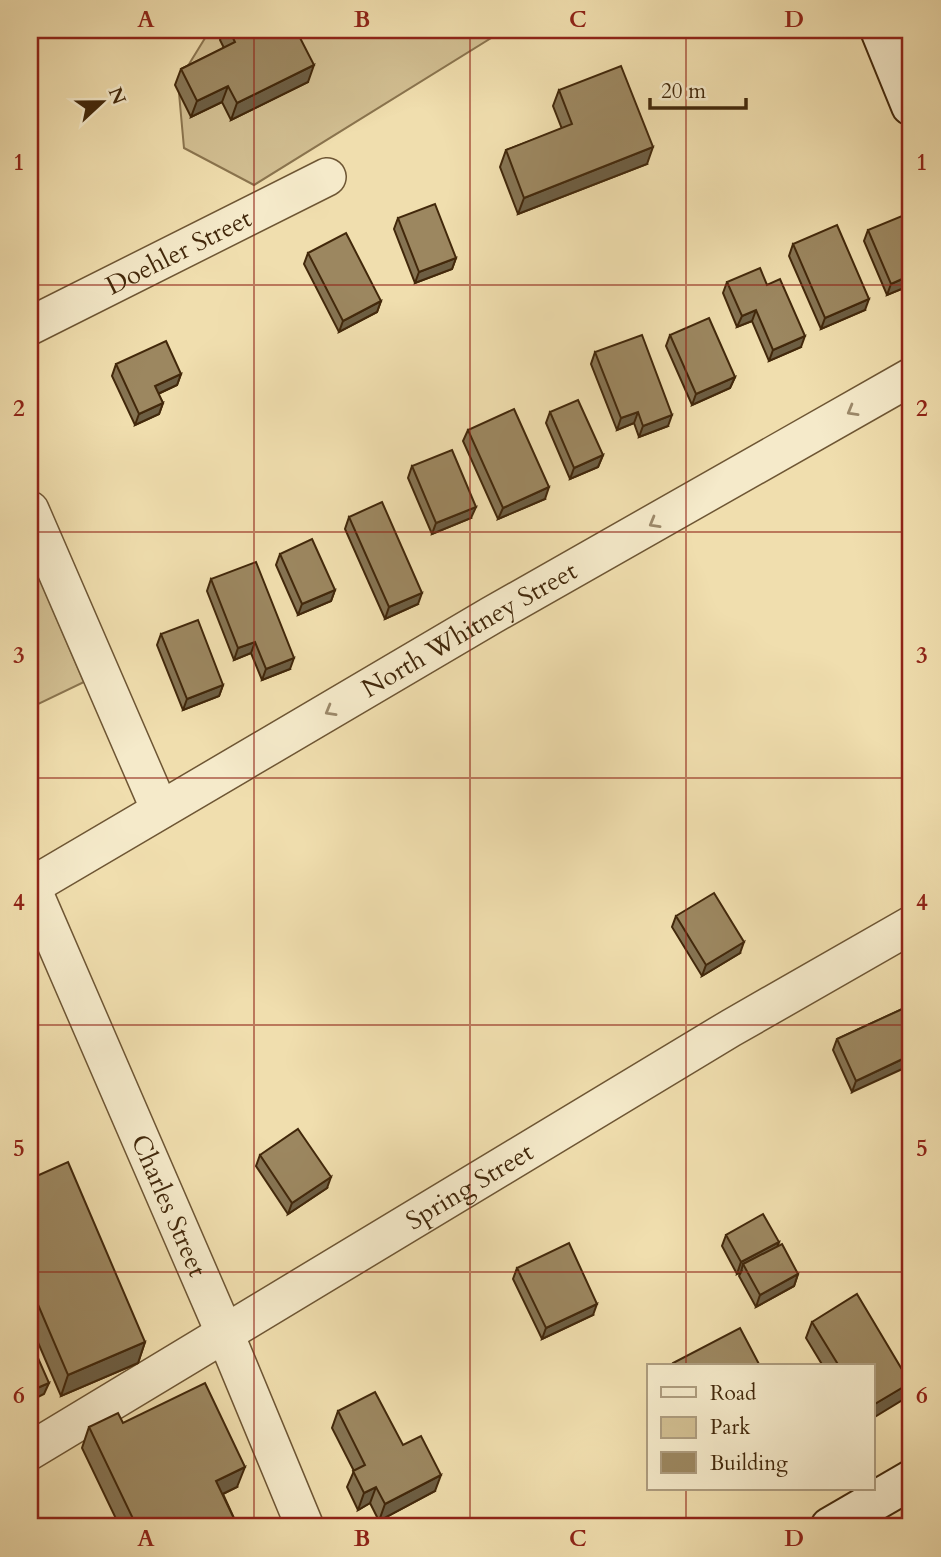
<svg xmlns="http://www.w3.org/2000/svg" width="941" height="1557" viewBox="0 0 941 1557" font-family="Cardo,serif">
<rect width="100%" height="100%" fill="#f0deae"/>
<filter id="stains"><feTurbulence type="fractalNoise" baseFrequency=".00286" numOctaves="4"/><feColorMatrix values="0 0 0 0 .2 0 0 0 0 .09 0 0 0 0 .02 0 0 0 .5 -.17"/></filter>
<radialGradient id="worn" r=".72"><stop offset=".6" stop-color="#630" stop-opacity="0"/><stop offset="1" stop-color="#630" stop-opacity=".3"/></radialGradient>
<g fill="#d2bf92" stroke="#8a744e" stroke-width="2">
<path d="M210,30h294l-250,155 -70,-37 -6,-66z"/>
<path d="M30,556l54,126 -54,26z"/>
</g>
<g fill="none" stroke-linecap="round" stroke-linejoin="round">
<g stroke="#6e5634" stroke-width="40">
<g id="street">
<path id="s1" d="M30,326l297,-149"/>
<path d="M30,510l130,300"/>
<path id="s2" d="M31,886l194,448 80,193"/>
<path id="s3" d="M30,887l462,-272 419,-238"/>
<path id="s4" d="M30,1451l701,-423 180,-103"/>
</g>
</g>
<g stroke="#42280b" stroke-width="42">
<g id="secondary">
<path d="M880,30l31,76"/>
<path d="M830,1527l81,-47"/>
</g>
</g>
<use href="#street" stroke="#f5eaca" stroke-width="37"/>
<use href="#secondary" stroke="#f5eaca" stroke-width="38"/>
</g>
<g fill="#867453" stroke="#42280b" stroke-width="2">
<path d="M224,30h72l12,52 -77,38 -9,-18 -31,15 -16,-32 6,-16 43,-21 -4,-8z"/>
<path d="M559,90l88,74 -129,50 -18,-47 6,-17 56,-21 -9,-23z"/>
<path d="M398,218l58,40 -4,11 -37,14 -21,-54z"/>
<path d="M868,230l43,9v46l-24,10 -23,-54z"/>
<path d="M793,244l72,66 -44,19 -32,-73z"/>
<path d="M308,253l73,48 -4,11 -38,20 -35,-68z"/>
<path d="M727,282l40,3 34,62 -32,14 -17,-40 -15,6 -14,-34z"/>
<path d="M670,335l65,42 -5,11 -38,17 -26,-59z"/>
<path d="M595,352l73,74 -29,11 -5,-14 -17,7 -26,-66z"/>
<path d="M116,364l65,10 -4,11 -19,9 5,9 -4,11 -24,11 -23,-49z"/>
<path d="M550,412l53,43 -5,12 -28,12 -24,-56z"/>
<path d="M468,430l77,69 -47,20 -35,-78z"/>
<path d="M412,466l59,52 -39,16 -24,-56z"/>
<path d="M349,517l69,87 -33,15 -40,-90z"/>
<path d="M280,554l55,36 -4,11 -33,14 -22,-50z"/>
<path d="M211,579l79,90 -28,11 -11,-27 -17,7 -27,-69z"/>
<path d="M161,634l62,51 -4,11 -36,14 -26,-65z"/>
<path d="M676,916l64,37 -38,23 -30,-49z"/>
<path d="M911,1005l-59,87 -19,-42 4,-11z"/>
<path d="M260,1155l67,33 -39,26 -32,-48z"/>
<path d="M30,1179l115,163 -7,21 -77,33 -31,-72z"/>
<path d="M726,1235l53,7 -2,4 21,28 -4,12 -38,21 -17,-31 2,-4 -4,2 -15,-28z"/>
<path d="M517,1268l76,47 -51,24 -29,-60z"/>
<path d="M812,1322l98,61 -6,16 -31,-33h-50l-17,-28z"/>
<path d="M338,1411l65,34 32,46 -56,30 -9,-18 -12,7 -11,-23 7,-16 -22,-43z"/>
<path d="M123,1423l114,64 -14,7 15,33h-118l-38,-79 7,-21z"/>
</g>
<g fill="#6d5e43" stroke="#42280b" stroke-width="2">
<path d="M314,65l-6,17 -77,38 6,-17z"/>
<path d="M228,86l-6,16 -31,15 6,-16z"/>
<path d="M653,147l-6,17 -129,50 6,-16z"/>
<path d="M456,258l-4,11 -37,14 4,-11z"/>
<path d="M911,275v10l-24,10 4,-11z"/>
<path d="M869,299l-4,11 -44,19 4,-11z"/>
<path d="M381,301l-4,11 -38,20 4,-11z"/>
<path d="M756,310l-4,11 -15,6 5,-11z"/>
<path d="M805,336l-4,11 -32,14 4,-11z"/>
<path d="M181,374l-4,11 -26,12 4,-11z"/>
<path d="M735,377l-5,11 -38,17 4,-11z"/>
<path d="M163,403l-4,11 -24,11 4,-11z"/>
<path d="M638,412l-4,11 -17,7 4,-12z"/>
<path d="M672,415l-4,11 -29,11 4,-11z"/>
<path d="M603,455l-5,12 -28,12 4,-11z"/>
<path d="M549,487l-4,12 -47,20 5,-11z"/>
<path d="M476,507l-5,11 -39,16 4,-11z"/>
<path d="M335,590l-4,11 -33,14 4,-11z"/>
<path d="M422,593l-4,11 -33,15 4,-12z"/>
<path d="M255,642l-4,11 -17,7 4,-12z"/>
<path d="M294,658l-4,11 -28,11 4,-11z"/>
<path d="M223,685l-4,11 -36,14 4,-11z"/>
<path d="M744,942l-4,11 -38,23 4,-11z"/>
<path d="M911,1055v10l-59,27 4,-11z"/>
<path d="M331,1177l-4,11 -39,26 4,-11z"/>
<path d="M779,1242l-4,11 -32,11 -2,8 -4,2 4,-12z"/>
<path d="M798,1274l-4,12 -38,21 4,-12z"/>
<path d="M597,1304l-4,11 -51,24 4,-11z"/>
<path d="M145,1342l-7,21 -77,33 7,-21z"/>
<path d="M49,1383l-5,11 -14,7v-10z"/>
<path d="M910,1383l-6,16 -31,19v-13z"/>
<path d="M245,1467l-8,20 -29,14 8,-20z"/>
<path d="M441,1475l-6,16 -56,30 6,-17z"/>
<path d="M376,1487l-6,16 -12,7 6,-17z"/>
</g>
<g fill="#9c8760" stroke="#42280b" stroke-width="2">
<path d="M229,30h67l18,35 -77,38 -9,-17 -31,15 -16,-32 54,-27z"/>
<path d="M621,66l32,81 -129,51 -18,-48 66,-26 -13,-34z"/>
<path d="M435,204l21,54 -37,14 -21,-54z"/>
<path d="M902,216l9,23v36l-20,9 -23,-54z"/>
<path d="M837,225l32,74 -44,19 -32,-74z"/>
<path d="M346,233l35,68 -38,20 -35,-68z"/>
<path d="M760,268l7,17 13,-6 25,57 -32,14 -17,-40 -14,6 -15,-34z"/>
<path d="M709,318l26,59 -39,17 -26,-59z"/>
<path d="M642,335l30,80 -29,11 -5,-14 -17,6 -26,-66z"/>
<path d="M166,341l15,33 -26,12 8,17 -24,11 -23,-50z"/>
<path d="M578,400l25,55 -29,13 -24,-56z"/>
<path d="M514,409l35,78 -46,21 -35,-78z"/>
<path d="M452,450l24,57 -40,16 -24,-57z"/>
<path d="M382,502l40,91 -33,14 -40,-90z"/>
<path d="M312,539l23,51 -33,14 -22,-50z"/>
<path d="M256,562l38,96 -28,11 -11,-27 -17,6 -27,-69z"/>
<path d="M198,620l25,65 -36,14 -26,-65z"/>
<path d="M714,893l30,49 -38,23 -30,-49z"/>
<path d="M911,1005v50l-55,26 -19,-42z"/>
<path d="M298,1129l33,48 -39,26 -32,-48z"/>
<path d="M68,1162l77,180 -77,33 -38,-89v-107z"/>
<path d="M763,1214l16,28 -38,20 -15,-27z"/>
<path d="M569,1243l28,61 -51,24 -29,-60z"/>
<path d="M782,1244l16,30 -38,21 -17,-31z"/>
<path d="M857,1294l53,89 -37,22v-39h-34l-27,-44z"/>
<path d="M740,1328l20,38h-86l-1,-3z"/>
<path d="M30,1340l19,43 -19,8z"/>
<path d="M205,1383l40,84 -29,14 22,46h-101l-48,-100 29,-14 5,10z"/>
<path d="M375,1392l28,53 18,-9 20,39 -56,29 -9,-17 -12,6 -11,-22 12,-6 -27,-54z"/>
</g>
<defs><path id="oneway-chevron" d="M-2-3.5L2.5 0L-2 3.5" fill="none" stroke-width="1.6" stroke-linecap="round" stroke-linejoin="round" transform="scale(1.75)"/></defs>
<g stroke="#9c896a">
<use href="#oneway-chevron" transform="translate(852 411) rotate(150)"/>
<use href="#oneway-chevron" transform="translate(654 523) rotate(150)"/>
<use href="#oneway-chevron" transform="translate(330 711) rotate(150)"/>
</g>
<path fill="none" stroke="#8f2418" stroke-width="2" stroke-opacity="0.55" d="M254,30v1497M470,30v1497M686,30v1336M30,285h881M30,532h881M30,778h881M30,1025h881M30,1272h881M686,1489v38"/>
<g text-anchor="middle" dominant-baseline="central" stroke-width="5" stroke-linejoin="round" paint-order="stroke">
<g font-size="26" fill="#42280b" stroke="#f5eaca">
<text stroke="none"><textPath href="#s1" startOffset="166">Doehler Street</textPath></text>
<text stroke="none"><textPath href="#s3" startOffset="509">North Whitney Street</textPath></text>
<text stroke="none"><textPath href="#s4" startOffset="513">Spring Street</textPath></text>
<text stroke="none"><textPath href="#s2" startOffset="348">Charles Street</textPath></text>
</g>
</g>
<rect width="941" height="1557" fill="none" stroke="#f0deae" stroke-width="77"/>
<rect x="647" y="1364" width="228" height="126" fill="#f5eaca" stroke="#ad9c7e" stroke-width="2"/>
<rect x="661" y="1387" width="35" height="10" fill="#f5eaca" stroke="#ad9c7e" stroke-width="2"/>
<text x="710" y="1400" font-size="21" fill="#42280b">Road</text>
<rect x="661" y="1417" width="35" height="21" fill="#d2bf92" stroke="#ad9c7e" stroke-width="2"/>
<text x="710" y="1434" font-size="21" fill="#42280b">Park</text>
<rect x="661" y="1452" width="35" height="21" fill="#9c8760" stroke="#ad9c7e" stroke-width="2"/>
<text x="710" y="1470" font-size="21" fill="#42280b">Building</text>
<g transform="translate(102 102) rotate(68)" stroke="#f5eaca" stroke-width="5" paint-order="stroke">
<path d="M0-5L12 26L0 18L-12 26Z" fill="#42280b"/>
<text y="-10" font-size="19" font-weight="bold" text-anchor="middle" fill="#42280b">N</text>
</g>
<path d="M650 98v10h96v-10" fill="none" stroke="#42280b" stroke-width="3.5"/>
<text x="661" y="98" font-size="21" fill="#42280b" stroke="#f5eaca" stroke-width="5" paint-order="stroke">20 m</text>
<rect x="38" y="38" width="864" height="1480" fill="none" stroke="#8f2418" stroke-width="2.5"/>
<g font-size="23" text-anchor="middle" font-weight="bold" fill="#8f2418">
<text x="146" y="27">A</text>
<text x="362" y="27">B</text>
<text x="578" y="27">C</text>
<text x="794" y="27">D</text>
<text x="19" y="170">1</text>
<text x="922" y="170">1</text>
<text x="19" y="416">2</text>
<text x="922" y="416">2</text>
<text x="19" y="663">3</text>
<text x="922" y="663">3</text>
<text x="19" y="910">4</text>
<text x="922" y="910">4</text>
<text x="19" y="1156">5</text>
<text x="922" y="1156">5</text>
<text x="19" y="1403">6</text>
<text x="922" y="1403">6</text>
<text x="146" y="1546">A</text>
<text x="362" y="1546">B</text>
<text x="578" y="1546">C</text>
<text x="794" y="1546">D</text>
</g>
<rect width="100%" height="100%" filter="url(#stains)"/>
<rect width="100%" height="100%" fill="url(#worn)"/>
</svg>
